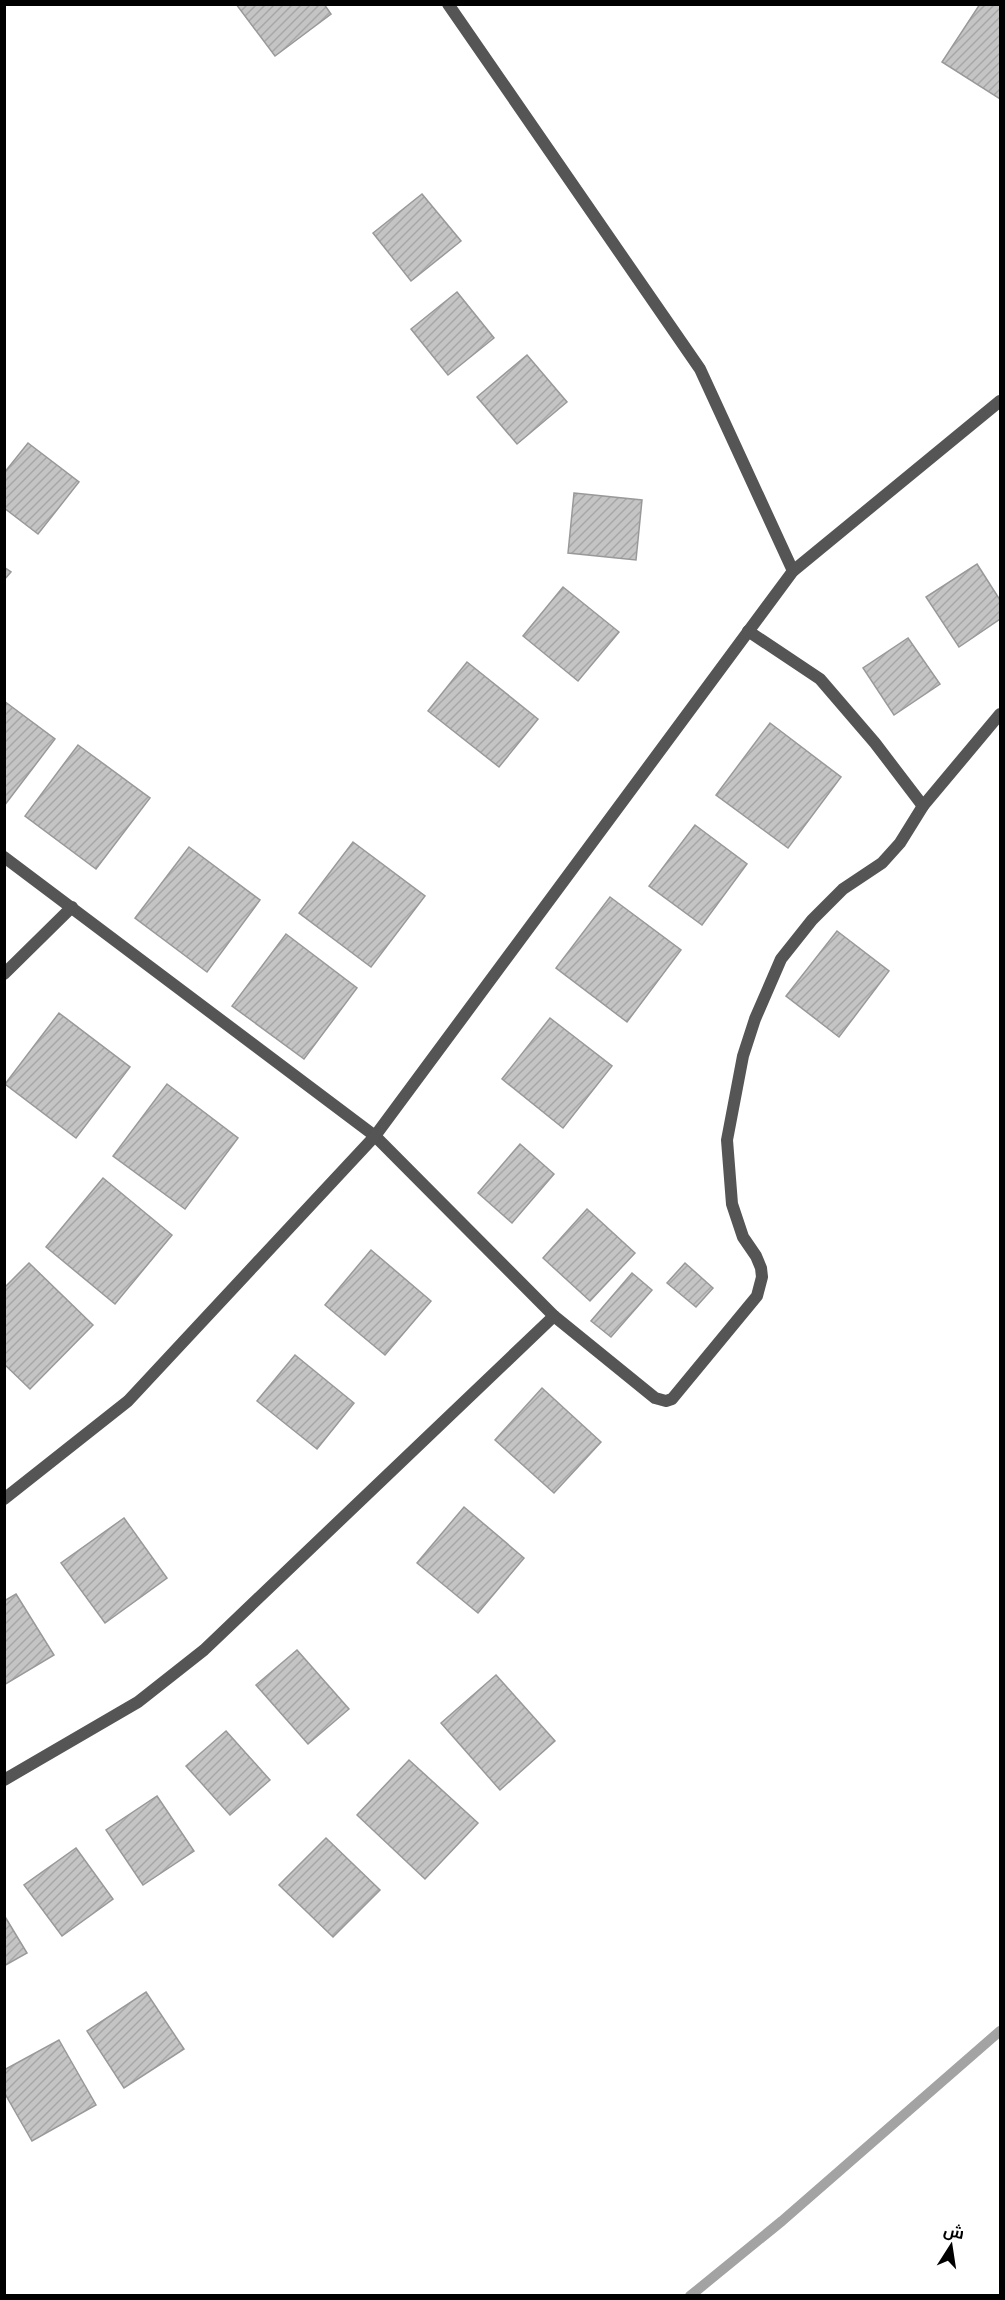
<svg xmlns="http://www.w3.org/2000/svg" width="1005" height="2300" viewBox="0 0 1005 2300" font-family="'Exo 2',Cairo,sans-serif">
<defs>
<pattern id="building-hatch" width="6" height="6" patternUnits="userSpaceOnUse" patternTransform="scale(1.5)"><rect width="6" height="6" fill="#c4c4c4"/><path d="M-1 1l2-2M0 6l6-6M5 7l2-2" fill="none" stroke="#a7a7a7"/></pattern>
</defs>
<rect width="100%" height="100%" fill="#fff"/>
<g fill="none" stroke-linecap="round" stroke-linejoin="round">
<path stroke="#a3a3a3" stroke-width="10" d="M690,2296l92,-75 218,-190"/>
</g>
<g fill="url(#building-hatch)" stroke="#999" stroke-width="1.5">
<path d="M236,4h88l7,10 -56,42z"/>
<path d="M980,4h20v95l-58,-37z"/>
<path d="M422,194l39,47 -50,40 -38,-48z"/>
<path d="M457,292l37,46 -46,37 -37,-46z"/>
<path d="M527,355l40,47 -50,42 -40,-47z"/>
<path d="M28,443l51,39 -41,52 -34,-26v-35z"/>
<path d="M574,493l68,7 -6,60 -68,-7z"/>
<path d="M977,564l23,36v19l-41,28 -33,-50z"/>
<path d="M4,567l7,5 -7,8z"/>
<path d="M563,587l56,45 -41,49 -55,-45z"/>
<path d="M908,638l32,46 -46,31 -31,-47z"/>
<path d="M467,662l71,57 -39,48 -71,-56z"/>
<path d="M4,701l51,38 -51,67z"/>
<path d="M770,723l71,54 -53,71 -72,-53z"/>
<path d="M78,745l72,53 -54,71 -71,-53z"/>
<path d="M695,825l52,39 -45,61 -53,-39z"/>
<path d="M353,842l72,54 -54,71 -72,-54z"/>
<path d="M189,847l71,53 -53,72 -72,-54z"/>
<path d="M610,897l71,53 -54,72 -71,-54z"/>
<path d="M837,931l52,40 -50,66 -53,-41z"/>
<path d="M286,934l71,54 -53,71 -72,-53z"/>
<path d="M59,1013l71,54 -54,71 -71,-54z"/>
<path d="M550,1018l62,48 -49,62 -61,-49z"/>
<path d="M167,1084l71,54 -53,71 -72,-53z"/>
<path d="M520,1144l34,30 -42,49 -34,-30z"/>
<path d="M103,1178l69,57 -57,69 -69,-57z"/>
<path d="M587,1209l48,44 -45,48 -47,-43z"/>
<path d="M371,1250l60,51 -46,54 -60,-50z"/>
<path d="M29,1263l64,62 -63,64 -26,-25v-76z"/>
<path d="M685,1263l28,25 -17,19 -29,-24z"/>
<path d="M632,1273l20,17 -41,47 -20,-16z"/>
<path d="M295,1355l59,48 -37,46 -60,-48z"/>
<path d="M542,1388l59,54 -47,51 -59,-53z"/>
<path d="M464,1507l60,51 -46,55 -61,-50z"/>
<path d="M124,1518l43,60 -62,45 -44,-60z"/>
<path d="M16,1594l38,61 -50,30v-84z"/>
<path d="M297,1650l52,59 -41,35 -52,-59z"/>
<path d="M496,1675l59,66 -55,49 -59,-67z"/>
<path d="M226,1731l44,49 -40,35 -44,-49z"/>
<path d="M409,1760l69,63 -53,56 -68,-64z"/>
<path d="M157,1796l37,55 -51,34 -37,-55z"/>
<path d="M326,1838l54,52 -47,47 -54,-52z"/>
<path d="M76,1848l37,51 -51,37 -38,-51z"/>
<path d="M4,1915l23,38 -23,13z"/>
<path d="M146,1992l38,57 -60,39 -37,-57z"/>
<path d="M59,2040l37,65 -64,36 -28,-49v-22z"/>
</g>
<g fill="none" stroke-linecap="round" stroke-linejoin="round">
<g stroke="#555" stroke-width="12">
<path d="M448,4l252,365 93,202"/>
<path d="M748,631l72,48 55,64 48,63"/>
<path d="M4,857l371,279 179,180 101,82 11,3 6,-2 85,-103 5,-19 -1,-9 -5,-12 -13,-19 -11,-33 -5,-64 16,-84 12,-37 26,-60 31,-39 31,-31 39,-26 18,-20 23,-37 77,-92"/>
<path d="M4,974l68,-67"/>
<path d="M4,1499l124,-98 247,-265 418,-565 207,-170"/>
<path d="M4,1780l134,-78 66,-52 350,-334"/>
</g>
</g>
<rect width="1005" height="2300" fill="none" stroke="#000000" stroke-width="12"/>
<g transform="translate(951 2246) rotate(12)" stroke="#ffffff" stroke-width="4.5" paint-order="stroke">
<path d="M0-4.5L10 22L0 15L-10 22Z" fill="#000000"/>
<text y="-9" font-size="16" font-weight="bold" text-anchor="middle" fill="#000000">ش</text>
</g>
</svg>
